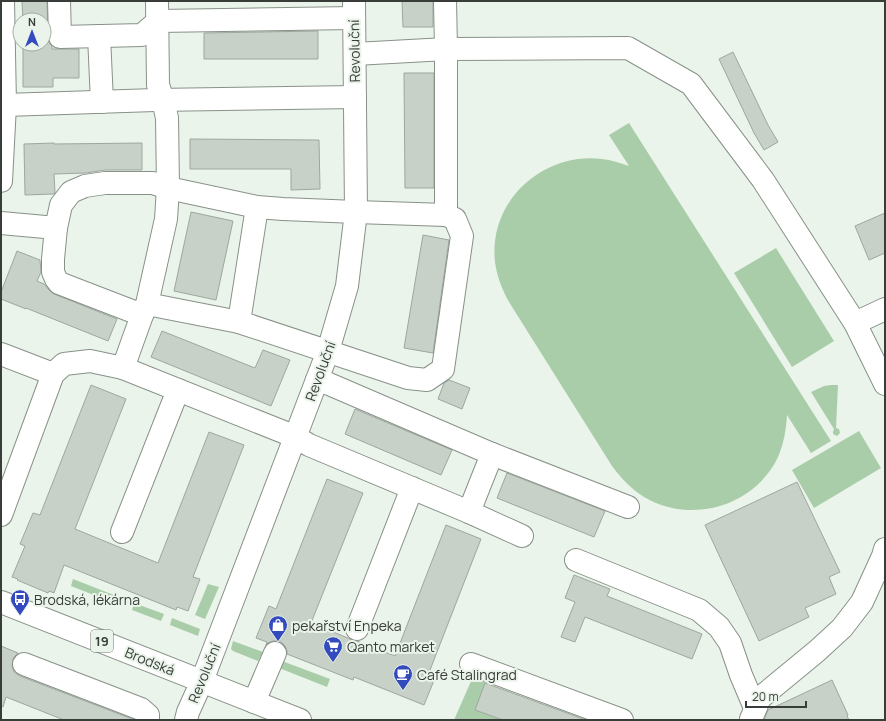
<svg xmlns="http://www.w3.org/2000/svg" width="886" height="721" viewBox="0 0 886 721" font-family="Manrope,sans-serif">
<rect width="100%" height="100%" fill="#eaf4ea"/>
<g fill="#a9cda9">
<path d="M629,123l202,318 -20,12 -24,-38c-1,15 -3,28 -9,42 -23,49 -87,68 -134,40 -13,-8 -23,-19 -32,-31l-103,-164c-7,-13 -12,-25 -14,-40 -7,-61 48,-110 107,-103 9,1 18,4 27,7l-20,-31z"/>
<path d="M776,248l58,93 -42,26 -58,-94z"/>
<path d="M831,385h7l-2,43 3,1 1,4 -3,3 -4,-2v-2l1,-3 -23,-37 13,-6z"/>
<path d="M859,431l22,37 -67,40 -22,-38z"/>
<path d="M73,579l51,20 -3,7 -50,-20z"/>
<path d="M208,584l11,3 -14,32 -10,-4z"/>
<path d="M134,603l30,11 -3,7 -29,-11z"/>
<path d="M172,618l28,11 -2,7 -28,-11z"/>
<path d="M233,641l30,11 -5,9 -25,-10 -2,-2z"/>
<path d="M282,661l48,18 -3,8 -48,-19z"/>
<path d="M477,675l10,3 -12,32 28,10h-49l18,-41z"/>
</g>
<g fill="#c7d1c7" stroke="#9ea79d">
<path d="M22,1h25l1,36 1,6 3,3v3h27v29h-26v9h-30v-43h21v-24h-21z"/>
<path d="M402,1h31v26h-30z"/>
<path d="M318,31v28h-114v-26z"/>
<path d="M733,52l35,73 10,17 -14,8 -10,-17 -35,-74z"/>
<path d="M404,73h30v115h-29z"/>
<path d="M190,139l129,1 1,49 -29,1v-21h-101z"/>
<path d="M54,143v1l88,-1v27h-37l-19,3 -32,1 1,19 -2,1 -28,1 -1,-51z"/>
<path d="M191,212l42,9 -17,79 -42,-9z"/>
<path d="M885,213v40l-16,7 -14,-34z"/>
<path d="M423,235l26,5 -16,113 -29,-5z"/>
<path d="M17,251l23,9 1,12 -4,9 7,3 5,6 5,4 63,25 -9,22 -82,-33v1l-25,-10v-7z"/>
<path d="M162,331l93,37 8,-18 27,10 -19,46 -120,-49z"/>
<path d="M449,380l21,8 -8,21 -24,-10 6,-16z"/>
<path d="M91,385l35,14 -51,130 83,34 51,-131 35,13 -51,132 7,2 -12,32 -11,-4 -1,3 -112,-45 -10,28 -5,-2 -1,2 -31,-13 1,-1 -6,-2 13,-31 -5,-2 13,-31 7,2z"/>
<path d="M355,409l97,41 -11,25 -96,-41z"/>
<path d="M507,473l98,38 -11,26 -97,-39z"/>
<path d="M327,479l36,14 -52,130 37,15 4,2 5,1 38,15 51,-131 35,14 -51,131 7,3 -13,32 -70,-28 -1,3 -66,-26v-3l-2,-5 -5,-5h-7l-5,2 -2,2 1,-3 -11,-4 13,-32 7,3z"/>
<path d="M797,482l43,90 -11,5 7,17 -31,14 4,9 -50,24 -54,-116z"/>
<path d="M574,575l36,14 -3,7 95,38 -10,25 -107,-42 -10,25 -14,-5 14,-35 -10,-4z"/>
<path d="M1,646l17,7 -2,2 -3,4 -1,7 2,6 6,4 115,44h-71l-58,-23 -3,10 -2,-1z"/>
<path d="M832,680l16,35 -1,1 2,4h-85l4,-10z"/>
<path d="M485,683l101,37h-83l-28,-10z"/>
</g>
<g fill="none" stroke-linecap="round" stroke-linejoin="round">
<g stroke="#889188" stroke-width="24">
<g id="minor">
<path d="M59,1l1,36 82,-2 16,-14 196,-3"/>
<path d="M157,1l1,84 5,15 4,18 1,70 -2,31 -19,85 -5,11 -19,53 173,69 13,8 160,67 53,24"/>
<path d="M445,1l1,48v166"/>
<path d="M99,36l3,66"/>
<path d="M355,54l91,-5 182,-1 63,36 72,96 92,143 30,61"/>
<path d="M5,105l150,-5 200,-3"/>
<path d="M1,181l4,-76 -2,-104"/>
<path d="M1,223l55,5"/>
<path d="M142,315l-83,-32 -3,-4 -3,-7v-13l3,-31 5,-23 10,-13 14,-6 20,-3h48l15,5 89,19 26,2 73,3 90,3 9,4 7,17 -19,133 -16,11 -19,-2 -169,-56 -92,-18"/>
<path d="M239,322l18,-115"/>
<path d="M855,323l30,-14"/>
<path d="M1,354l52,20"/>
<path d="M317,380l12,4 163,70 136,53"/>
<path d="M469,512l23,-58"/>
<path d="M1,515l52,-141 11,-10 26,-3 33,7"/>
<path d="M122,532l56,-142"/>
<path d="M576,560l123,50 20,17 11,16 11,32 14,33"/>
<path d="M357,629l55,-141"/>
<path d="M24,664l117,45 7,6v5"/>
<path d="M471,664l151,56"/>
<path d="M254,702l21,-49"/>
<path d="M751,719l9,-21 57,-47 25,-23 20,-26 21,-46 2,-7"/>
<path d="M186,720l2,-8 14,-31 126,-330 19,-65 9,-74 -2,-211"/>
</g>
</g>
<g stroke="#889188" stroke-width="24">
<path id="major" d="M1,602l299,118"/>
</g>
<use href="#minor" stroke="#fff" stroke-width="22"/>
<use href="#major" stroke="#fff" stroke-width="22"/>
</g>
<defs>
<g id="bus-pin" transform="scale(1)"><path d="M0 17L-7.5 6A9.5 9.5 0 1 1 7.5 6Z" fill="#344bbd" stroke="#eaf4ea"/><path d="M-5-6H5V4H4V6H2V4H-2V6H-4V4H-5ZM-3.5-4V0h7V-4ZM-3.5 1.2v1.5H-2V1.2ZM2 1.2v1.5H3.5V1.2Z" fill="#fff"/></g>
<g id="shop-pin" transform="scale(1)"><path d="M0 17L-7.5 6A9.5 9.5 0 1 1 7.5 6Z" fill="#344bbd" stroke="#eaf4ea"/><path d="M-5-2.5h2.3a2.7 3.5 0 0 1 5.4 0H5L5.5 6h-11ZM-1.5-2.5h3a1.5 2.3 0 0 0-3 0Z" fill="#fff"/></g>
<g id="supermarket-pin" transform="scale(1)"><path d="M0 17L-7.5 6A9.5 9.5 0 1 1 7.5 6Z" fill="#344bbd" stroke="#eaf4ea"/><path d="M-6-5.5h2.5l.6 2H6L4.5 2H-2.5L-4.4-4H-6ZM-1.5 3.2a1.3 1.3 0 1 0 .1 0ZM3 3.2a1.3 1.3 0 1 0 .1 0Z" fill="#fff"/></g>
<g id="cafe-pin" transform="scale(1)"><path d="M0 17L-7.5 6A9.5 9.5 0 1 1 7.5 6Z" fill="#344bbd" stroke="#eaf4ea"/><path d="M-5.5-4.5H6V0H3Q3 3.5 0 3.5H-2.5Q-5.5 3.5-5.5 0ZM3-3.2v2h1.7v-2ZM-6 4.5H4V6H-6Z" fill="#fff"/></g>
</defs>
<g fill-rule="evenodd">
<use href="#bus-pin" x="20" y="599"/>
<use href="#shop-pin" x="278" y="625"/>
<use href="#supermarket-pin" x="333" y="646"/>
<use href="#cafe-pin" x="403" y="674"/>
</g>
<g text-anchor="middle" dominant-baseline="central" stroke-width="4" stroke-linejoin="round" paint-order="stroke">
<rect fill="#eaf4ea" stroke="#6e746e" stroke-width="1" x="91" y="630" width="22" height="22" rx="3"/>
<g font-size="13" font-weight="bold" fill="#393d39">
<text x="102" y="641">19</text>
</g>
<g font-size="14" fill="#393d39" stroke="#eaf4ea">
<text transform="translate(354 51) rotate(-91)">Revoluční</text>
<text transform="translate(320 371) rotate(-70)">Revoluční</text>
<text transform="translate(150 661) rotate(22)">Brodská</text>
<text transform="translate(204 673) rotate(-68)">Revoluční</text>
</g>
<g font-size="14" fill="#393d39" stroke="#eaf4ea" text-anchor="start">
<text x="34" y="599">Brodská, lékárna</text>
<text x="292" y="625">pekařství Enpeka</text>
<text x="347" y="646">Qanto market</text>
<text x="417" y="674">Café Stalingrad</text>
</g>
</g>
<rect width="886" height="721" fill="none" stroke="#393d39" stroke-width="4"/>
<g transform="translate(32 32)"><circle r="19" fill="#eaf4ea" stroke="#a3aba3"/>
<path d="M0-3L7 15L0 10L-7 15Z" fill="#344bbd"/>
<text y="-6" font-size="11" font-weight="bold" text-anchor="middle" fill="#393d39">N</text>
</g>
<path d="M746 701v6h60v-6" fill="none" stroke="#393d39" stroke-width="2"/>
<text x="752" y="701" font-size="12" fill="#393d39" stroke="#eaf4ea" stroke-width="3" paint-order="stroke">20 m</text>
</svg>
